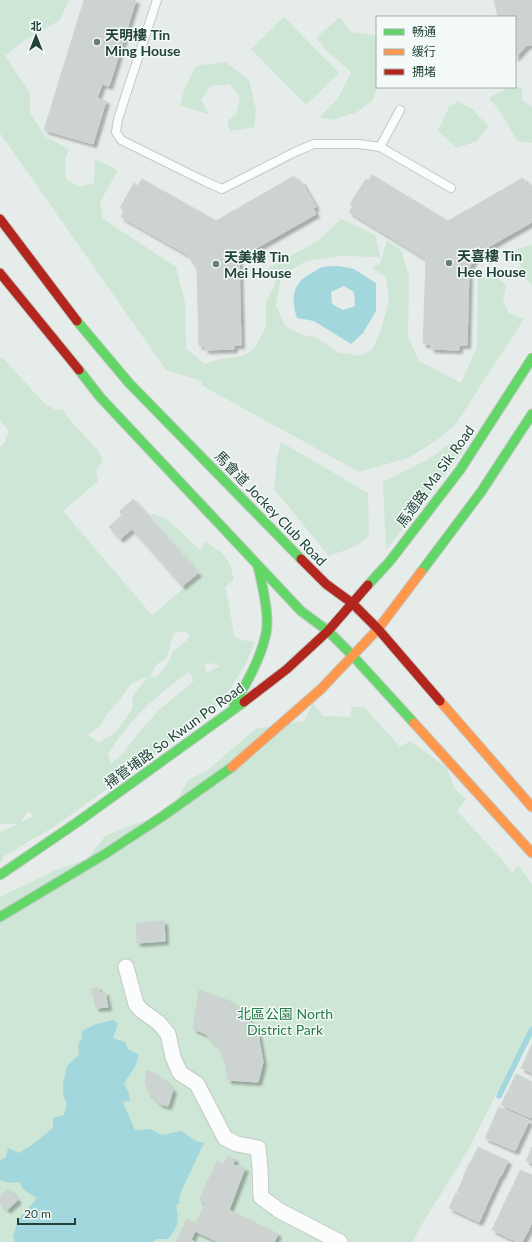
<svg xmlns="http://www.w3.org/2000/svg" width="532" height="1242" viewBox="0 0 532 1242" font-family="Lato,'Noto Sans SC',sans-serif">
<defs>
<filter id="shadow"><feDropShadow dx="3.5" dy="3.5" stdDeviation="1" flood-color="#0004"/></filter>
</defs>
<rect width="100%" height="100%" fill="#e6ece9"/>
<g fill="#cee6d5" fill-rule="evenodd">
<path d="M0,0h69l-9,20 -38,22 -17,14 25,37v20l16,24 23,12 -4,11 1,19 14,8 14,-4 1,-24 23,11 -18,32 3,17 73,48 9,36 1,46 19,15 15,-5 23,-3 11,-7 12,-22v-25l10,-20 -8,-14 50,-27 23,-22 34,16 5,22 -40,-1 -34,5 -25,15 -5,30 9,20 15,8 17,4 20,14 23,4 12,-6 9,-20 8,-30 -3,-23 -15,-9 9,-4 7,-23 14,9 8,26 -1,61 11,24 42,22 16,-36 1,-69 17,-2 11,9 -3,16 6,12 15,6 -69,106 -18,15 -29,18 -49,14 -158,-87 1,-4 -36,-11 -166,-237z"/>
<path d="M284,17l55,56 -33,32 -55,-56z"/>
<path d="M340,17l11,15 26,4v51l-4,13 -16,12 -25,8 -12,-3 19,-20 12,-25 -23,-20 -12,-14z"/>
<path d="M225,62l24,18 7,30 -2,17 -23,4 -4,-9 9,-8 4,-16 -10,-14 -20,2 -9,14 8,14 -29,-8 4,-16 12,-24z"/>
<path d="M522,87v13l10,7v36l-15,-2c-8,-15 -16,-29 -28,-43l18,-10z"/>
<path d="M458,101l14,8 16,17 -11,15 -20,7 -19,-17 11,-24z"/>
<path d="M532,245v40l-7,-7 -10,-28z"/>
<path d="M0,358h3l41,45 12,7 6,-1 11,15 24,25 6,10 -7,12 2,10 -35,30 89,104 49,-41 -52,-61 18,6 33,31 5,-8c20,12 24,14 29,38l-9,7 4,18 5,31 7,4 14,2 -9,21 -18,29 -14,17 -72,55 -87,62 -52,31v3l-3,2v-30l18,-8h-18v-377l4,-4 5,-12 -9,-11zM184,631l6,3 -4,7 -13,10 -6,14 -10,12h-7c4,-8 7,-16 16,-18l8,-26zM210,663l10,3 -13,7 -3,-8zM189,672l4,7v3l-33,27 -20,22 -16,21 -13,12 -3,-11c16,-23 34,-45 56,-62 8,-7 17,-13 25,-19zM144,678h3l-14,18 -1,13 -15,22 -18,12 -11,-8 11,-8 10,-16 9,-9 13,-18zM28,811l6,5 -14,7z"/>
<path d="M281,442l87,51 1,43 -15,11 -25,9 -55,-67 3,-31z"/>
<path d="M453,442l12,7 -79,101 -3,-68 44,-22z"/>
<path d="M313,703l10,13 27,1 2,-10h12l36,40 10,-6 36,26 9,22 11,10 -9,12 49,53 6,9 6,-8 14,19v153l-21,38 -3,-4 -40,79 -49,79 -6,13h-413v-345l56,-27 31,-11 18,-23 38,-15 25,-2 20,-39 20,-10 47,-41 49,-8z"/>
</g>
<g fill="#a3d7de" fill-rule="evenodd">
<path d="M339,266l15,3 22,14v28l-13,22 -12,11 -37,-23 -17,-3c-6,-19 -5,-36 15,-45 3,-2 7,-5 11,-6 5,-1 11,-1 16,-1zM344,286l10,6 1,14 -12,4 -11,-6 -1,-12z"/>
<path d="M114,1020l4,4 -5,14 12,4 3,7 11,6 -4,12 -11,16 5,11 1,7 -7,1 12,28 15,-1 12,6 19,-4 15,10 8,2 -24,51 -1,10 -3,1c3,18 3,20 -8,34h-11l-5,3h-137l-2,-6 5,-16 19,-22 -13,-8 -5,-8 -10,1 -9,-3v-20l6,-3 2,-9 11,5 13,-8 21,-17v-10l11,-3 3,-11 -4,-9v-12l4,-17 12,-11 -1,-10 4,-7v-7l14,-7z"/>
</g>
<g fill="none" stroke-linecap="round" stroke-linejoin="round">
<path stroke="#a3d7de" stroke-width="5.5" d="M499,1096l33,-67"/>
</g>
<g fill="#ccd3d0" stroke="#ced5d2" filter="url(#shadow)">
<path d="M84,0h52l-27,86 -7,-2 -5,14 9,3 -13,43 -49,-14z"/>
<path d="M494,0h38v45h-5l-12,13v-41h-17z"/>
<path d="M372,175l76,46 75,-43 4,7 3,-2 2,4v35l-54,31 -9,15 -2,77h-8v5l-28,-1v-5h-8l3,-85 -77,-47 4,-6 -3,-2 16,-25 2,2z"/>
<path d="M294,176l4,7 3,-2 15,26 -3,1 3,6 -77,44 2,87h-7v4l-29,1v-4h-6l-2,-76 -9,-15 -67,-38 3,-7 -4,-2 14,-25 4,3 4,-7 74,42z"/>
<path d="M133,499l65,74 -16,13 -50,-57 -12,10 -11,-12 13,-12 -3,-3z"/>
<path d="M164,921l1,20 -28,2 -1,-20z"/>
<path d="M98,987l1,6 6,-1 3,15 -12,1 -5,-19z"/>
<path d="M199,990l31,11 16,14 12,19 5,28 -5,20 -30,-2 -3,-17 -7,-16 -12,-13 -13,-5z"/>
<path d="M532,1044v11l-4,-2z"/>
<path d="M528,1053l4,2v18l-11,-5z"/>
<path d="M146,1070l6,2 13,9 8,9 -5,16 -8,-2 -12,-12 -3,-9z"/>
<path d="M516,1074l16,8v18l-23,-11z"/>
<path d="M508,1090l24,11v15l-1,2 -30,-13z"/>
<path d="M499,1107l30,14 -7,15 -30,-14z"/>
<path d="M492,1123l30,13 -7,15 -30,-13z"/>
<path d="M478,1147l30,14 -7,15 -30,-14z"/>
<path d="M532,1147v16l-6,-2z"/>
<path d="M228,1156l7,3 -2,6 12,3 -16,42 49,24 -4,8h-56l-23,-11 -4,9 4,2h-19l11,-23 8,5 10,-21 -6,-3 18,-39 7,3z"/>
<path d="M470,1162l30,14 -7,15 -30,-14z"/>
<path d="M520,1170l12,5v18l-18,-9z"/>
<path d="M464,1177l29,14 -7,15 -29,-14z"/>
<path d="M514,1184l18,9v19l-26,-12z"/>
<path d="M8,1189l10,11 -11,10 -7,-7v-6z"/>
<path d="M456,1193l30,14 -7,15 -30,-14z"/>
<path d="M506,1200l26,12v10l-3,7 -30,-14z"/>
<path d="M499,1215l30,14 -7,13h-4l-26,-12z"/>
</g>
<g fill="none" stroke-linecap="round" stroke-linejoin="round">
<g stroke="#c3c9c6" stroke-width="10">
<g id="lane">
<path d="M157,0l-39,119 -2,13 5,8 83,41 18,8 75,-38 17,-7h45l21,3 71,41"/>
<path d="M380,147l20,-37"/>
</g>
</g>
<g stroke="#c3c9c6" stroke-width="17">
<path id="street" d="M126,967l10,37 5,6 18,13 9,11 5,23 7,16 17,11 28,54 12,6 21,4 2,20 1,29 19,14 60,31"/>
</g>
<g stroke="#c1c9c6" stroke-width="11">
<g id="fast">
<path d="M77,321l52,62 172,176"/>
<path d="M79,370l21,27 201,214 27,20 24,24 62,68"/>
<path d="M421,572l60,-80 51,-78"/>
<path d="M368,585l22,-24 70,-91 72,-112"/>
<path d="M234,705c13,-23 26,-45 32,-71 4,-19 -4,-49 -8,-68"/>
<path d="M0,875l79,-54 165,-119"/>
<path d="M0,917l105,-63 58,-38 69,-49"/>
</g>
</g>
<g stroke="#c1c9c6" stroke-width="11">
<g id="slow">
<path d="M440,701l92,106"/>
<path d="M414,723l118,130"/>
<path d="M232,767l89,-78 57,-60 43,-57"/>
</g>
</g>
<g stroke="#c1c9c6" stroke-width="11">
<g id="jam">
<path d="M0,219l77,102"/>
<path d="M0,273l79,97"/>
<path d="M301,559l25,25 26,19 26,26 62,72"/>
<path d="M244,702l43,-33 41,-38 40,-46"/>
</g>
</g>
<use href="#lane" stroke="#fbfcfc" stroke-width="8"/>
<use href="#street" stroke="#fbfcfc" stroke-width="15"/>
<use href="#fast" stroke="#63d668" stroke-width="9"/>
<use href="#slow" stroke="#ff974d" stroke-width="9"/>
<use href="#jam" stroke="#b3261e" stroke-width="9"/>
</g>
<g fill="#667e76" stroke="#f4faf7" stroke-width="1.5">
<circle cx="97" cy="42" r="4"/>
<circle cx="449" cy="263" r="4"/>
<circle cx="216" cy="264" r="4"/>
</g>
<g text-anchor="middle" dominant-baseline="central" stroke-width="3" stroke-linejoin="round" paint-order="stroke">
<g font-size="14" font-weight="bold" fill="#214238" stroke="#f4faf7" text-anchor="start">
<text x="105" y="34">天明樓 Tin<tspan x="105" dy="16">Ming House</tspan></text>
<text x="457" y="255">天喜樓 Tin<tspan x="457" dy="16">Hee House</tspan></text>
<text x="224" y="256">天美樓 Tin<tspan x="224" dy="16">Mei House</tspan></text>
</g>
<g font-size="14" fill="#214238" stroke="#f4faf7">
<text transform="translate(435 476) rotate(-54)">馬適路 Ma Sik Road</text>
<text transform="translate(271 508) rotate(46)">馬會道 Jockey Club Road</text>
<text transform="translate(174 735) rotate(-36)">掃管埔路 So Kwun Po Road</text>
</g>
<g font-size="14" fill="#267e46" stroke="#f4faf7">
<text x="285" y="1013">北區公園 North<tspan x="285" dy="16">District Park</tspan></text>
</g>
</g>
<rect x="376" y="16" width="140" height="72" fill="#f4faf7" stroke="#a0b0ab"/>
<rect x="384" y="29" width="20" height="6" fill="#63d668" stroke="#a0b0ab"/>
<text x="412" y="36" font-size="12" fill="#214238">畅通</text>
<rect x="384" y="49" width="20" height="6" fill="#ff974d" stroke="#a0b0ab"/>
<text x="412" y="56" font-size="12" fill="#214238">缓行</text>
<rect x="384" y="69" width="20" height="6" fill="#b3261e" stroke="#a0b0ab"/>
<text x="412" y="76" font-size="12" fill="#214238">拥堵</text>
<g transform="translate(36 36)" stroke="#f4faf7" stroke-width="3" paint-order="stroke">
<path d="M0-3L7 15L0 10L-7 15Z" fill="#214238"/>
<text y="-6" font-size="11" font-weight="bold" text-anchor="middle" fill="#214238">北</text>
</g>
<path d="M18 1218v6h57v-6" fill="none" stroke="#214238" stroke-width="2"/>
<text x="24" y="1218" font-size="12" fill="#214238" stroke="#f4faf7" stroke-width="3" paint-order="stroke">20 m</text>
</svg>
